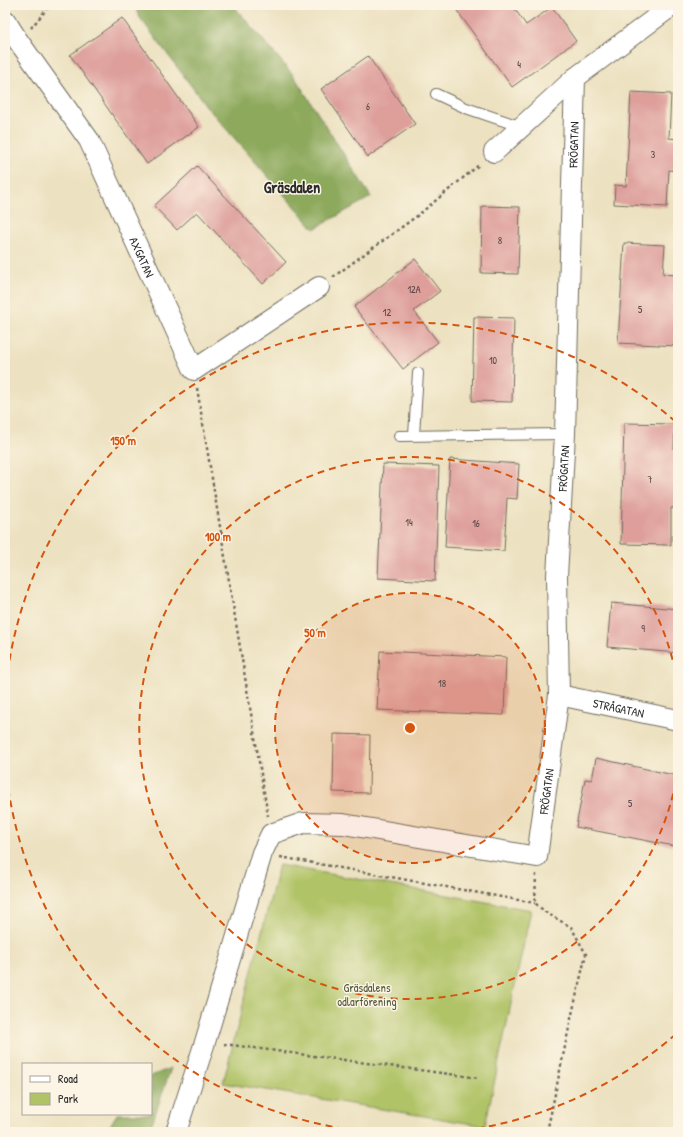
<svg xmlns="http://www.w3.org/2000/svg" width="683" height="1137" viewBox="0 0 683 1137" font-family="'Patrick Hand',sans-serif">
<rect width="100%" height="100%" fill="#fcf5e5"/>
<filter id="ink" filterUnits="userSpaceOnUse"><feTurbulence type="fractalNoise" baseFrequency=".025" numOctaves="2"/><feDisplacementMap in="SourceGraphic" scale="8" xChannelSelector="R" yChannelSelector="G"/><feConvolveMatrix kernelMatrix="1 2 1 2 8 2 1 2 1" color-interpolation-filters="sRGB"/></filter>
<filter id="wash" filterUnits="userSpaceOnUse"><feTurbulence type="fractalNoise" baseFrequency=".012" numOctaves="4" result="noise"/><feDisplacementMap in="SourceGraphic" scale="16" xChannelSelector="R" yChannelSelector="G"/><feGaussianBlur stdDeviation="0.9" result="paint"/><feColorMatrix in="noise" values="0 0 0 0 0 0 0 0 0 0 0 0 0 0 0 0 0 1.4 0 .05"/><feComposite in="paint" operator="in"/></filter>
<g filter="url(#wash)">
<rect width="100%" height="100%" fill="#ece1c0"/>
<path fill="#b0c366" stroke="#6e7748" d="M279,865l252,45 -46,216 -262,-43z"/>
<g fill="#8ca95b" stroke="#5c6a43">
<path d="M135,5h98l61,71 77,121 -57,32 -107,-122 -69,-92z"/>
<path d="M171,1068l-22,64h-43l11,-18h34v-38z"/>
</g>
<g id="blocks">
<g fill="#de9f9b">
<path d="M453,5h59l14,20 26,-18 24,34 -64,46z"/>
<path d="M122,18l77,109 -52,37 -77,-109z"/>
<path d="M368,56l47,68 -47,33 -47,-68z"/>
<path d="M631,92l40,2 -2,44 9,1v32l-9,-1 -2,37 -53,-3 1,-19 11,1z"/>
<path d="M197,166l89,96 -23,22 -66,-72 -20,18 -23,-24z"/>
<path d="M482,206l38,1 -2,67 -37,-1z"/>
<path d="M624,243l41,2 -2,29 15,1v71l-60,-3z"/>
<path d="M415,259l25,32 -26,20 24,31 -35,27 -49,-62z"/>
<path d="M474,317l40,1 -2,84 -40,-1z"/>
<path d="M624,423l51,1 -1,25h4v59h-7v37l-50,-1z"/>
<path d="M450,459l69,5 -2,35 -10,-1 -3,53 -59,-4z"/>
<path d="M383,464l56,2 -4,115 -57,-3z"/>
<path d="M611,603l67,6v44l-71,-6z"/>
<path d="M380,651l126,6 -2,58 -127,-5z"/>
<path d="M334,734l36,1 -1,58 -36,-1z"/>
<path d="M596,758l82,18v50l-4,20 -98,-19 9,-48 7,1z"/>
</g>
</g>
</g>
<g filter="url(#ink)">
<use href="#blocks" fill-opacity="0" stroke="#6f6b5f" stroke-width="1"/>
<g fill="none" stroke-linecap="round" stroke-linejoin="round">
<g stroke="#6f6b5f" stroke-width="12">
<g id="lane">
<path d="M436,94l30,14 56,19"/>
<path d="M414,435l4,-62"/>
<path d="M399,436l166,-2"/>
</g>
</g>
<g stroke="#6f6b5f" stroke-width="22">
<g id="street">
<path id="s1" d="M5,20l14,22 70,98 105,230 125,-83"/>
<path d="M494,152l81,-74 98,-73"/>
<path id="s2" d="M559,695l119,25"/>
<path id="s3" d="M176,1132l29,-90 57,-189 9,-19 32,-11 40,1 194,33 22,-162 -2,-119 8,-142 10,-356"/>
</g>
</g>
<g stroke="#6f6b5f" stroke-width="2.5" stroke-dasharray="3 3" stroke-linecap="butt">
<path d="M31,28l19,-23"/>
<path d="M333,277l84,-61 63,-52"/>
<path d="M197,388l71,428"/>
<path d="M280,857l255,46"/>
<path d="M536,874l-1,29 10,9 26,15 15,27 -16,69 -23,109"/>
<path d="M224,1044l255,34"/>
</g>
<use href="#lane" stroke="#fff" stroke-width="10"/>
<use href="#street" stroke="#fff" stroke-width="20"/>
</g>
</g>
<circle cx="410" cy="728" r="135" fill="#d5540f" fill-opacity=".12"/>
<g fill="none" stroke="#d5540f" stroke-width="2" stroke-dasharray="7 5">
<circle cx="410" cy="728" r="135"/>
<path d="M678 770A271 271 0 1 1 678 686"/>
<path d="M676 1034A406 406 0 0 1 452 1132M368 1132A406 406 0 0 1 5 760M5 696A406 406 0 0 1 676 422"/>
</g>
<g text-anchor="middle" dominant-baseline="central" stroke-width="3" stroke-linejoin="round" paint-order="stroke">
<g font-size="10" fill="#584847">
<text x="519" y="64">4</text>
<text x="368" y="106">6</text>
<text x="653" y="154">3</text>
<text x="500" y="240">8</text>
<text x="414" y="289">12A</text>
<text x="640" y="309">5</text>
<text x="387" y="312">12</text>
<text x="493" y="360">10</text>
<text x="650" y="479">7</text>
<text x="409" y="522">14</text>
<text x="476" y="523">16</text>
<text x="643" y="628">9</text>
<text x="442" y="683">18</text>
<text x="630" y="803">5</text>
</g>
<g font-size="12" fill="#2b2b2b" stroke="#fcf5e5">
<text stroke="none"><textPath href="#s3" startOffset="1298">FRÖGATAN</textPath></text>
<text stroke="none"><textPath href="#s1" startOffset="275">AXGATAN</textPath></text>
<text stroke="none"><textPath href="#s3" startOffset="974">FRÖGATAN</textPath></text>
<text stroke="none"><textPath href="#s2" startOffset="61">STRÅGATAN</textPath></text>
<text stroke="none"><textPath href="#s3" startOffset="650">FRÖGATAN</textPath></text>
</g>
<g font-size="12" fill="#53593d" stroke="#fcf5e5">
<text x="367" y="987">Gräsdalens<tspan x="367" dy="14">odlarförening</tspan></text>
</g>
<g font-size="16" font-weight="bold" fill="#2b2b2b" stroke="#fcf5e5">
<text x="292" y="187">Gräsdalen</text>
</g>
</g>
<circle cx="410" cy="728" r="6" fill="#d5540f" stroke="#fcf5e5" stroke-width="2"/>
<g font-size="12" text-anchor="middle" font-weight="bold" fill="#d5540f" stroke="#fcf5e5" stroke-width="3" stroke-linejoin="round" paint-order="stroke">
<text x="123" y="445">150 m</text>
<text x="218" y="541">100 m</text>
<text x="315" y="637">50 m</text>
</g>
<rect width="683" height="1137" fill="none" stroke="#fcf5e5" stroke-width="20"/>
<rect x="22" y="1063" width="130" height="52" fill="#fcf5e5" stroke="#a8a49b"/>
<rect x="30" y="1076" width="20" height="6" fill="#ffffff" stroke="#a8a49b"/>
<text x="58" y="1083" font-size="12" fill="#2b2b2b">Road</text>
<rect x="30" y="1093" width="20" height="12" fill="#b0c366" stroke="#a8a49b"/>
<text x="58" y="1103" font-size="12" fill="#2b2b2b">Park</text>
</svg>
